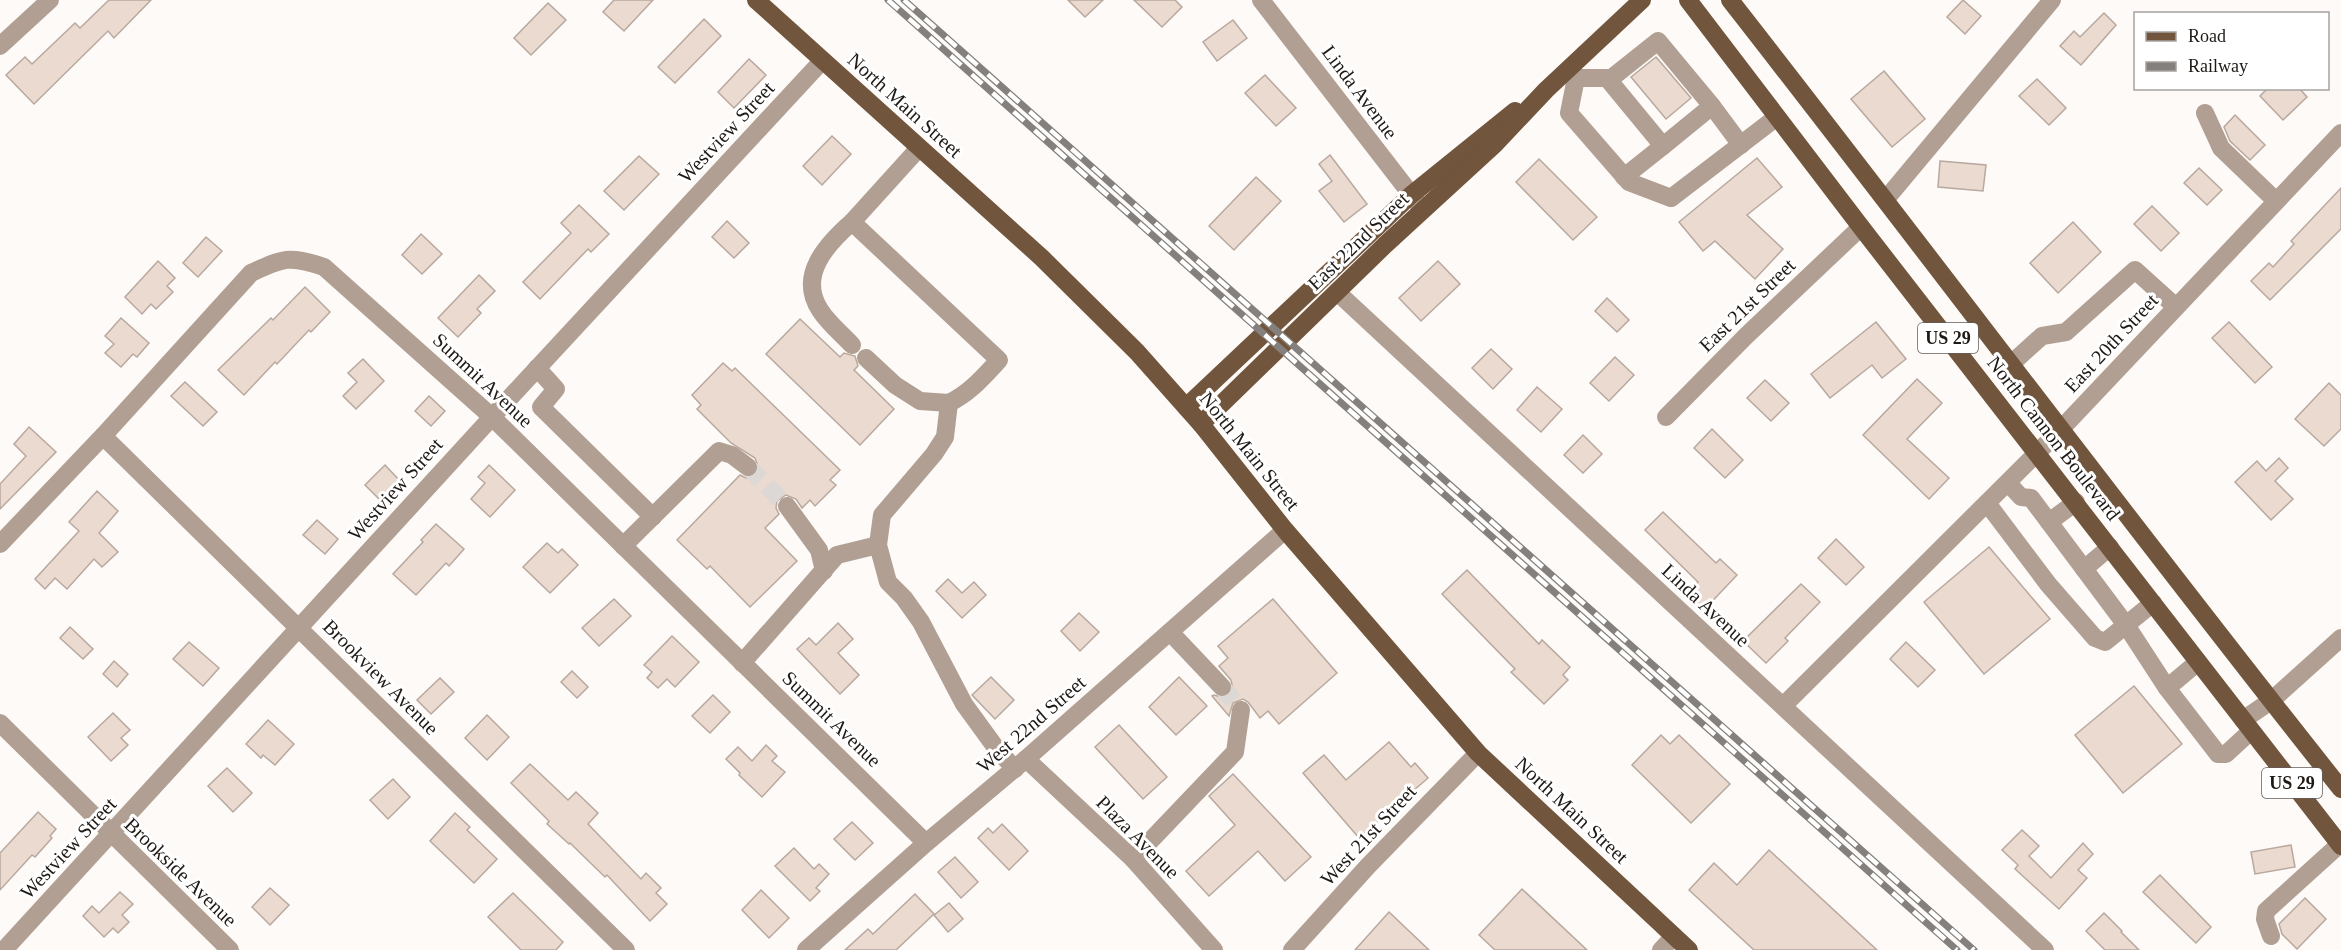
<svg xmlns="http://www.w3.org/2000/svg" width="2341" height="950" viewBox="0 0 2341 950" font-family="Georgia,serif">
<rect width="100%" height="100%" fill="#fdfaf8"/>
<g fill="#ebdacf" stroke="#b9a89e" stroke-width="1.5">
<path d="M109,0h42l-37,38 -6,-7 -74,73 -28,-29 19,-18 7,7 43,-41 5,5z"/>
<path d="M614,0h39l-29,31 -21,-19z"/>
<path d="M1068,0h35l-18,17z"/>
<path d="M1134,0h41l7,7 -20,20z"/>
<path d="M1963,0l18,16 -16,18 -18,-17z"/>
<path d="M548,3l18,17 -35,35 -17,-17z"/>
<path d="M2104,13l12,12 -35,40 -21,-19 14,-15 6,6z"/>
<path d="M704,19l17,17 -46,47 -17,-16z"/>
<path d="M1233,20l14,18 -30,23 -14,-19z"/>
<path d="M1656,57l35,41 -25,21 -35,-42z"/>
<path d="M749,59l17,16 -32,33 -16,-16z"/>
<path d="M1884,71l41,48 -33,28 -41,-48z"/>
<path d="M1265,75l31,33 -20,18 -31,-33z"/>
<path d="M2037,79l29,29 -17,17 -30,-29z"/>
<path d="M2268,88h31l8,9 -24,23 -23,-24z"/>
<path d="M2235,115l30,30 -15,15 -20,-19 -6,-14z"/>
<path d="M832,136l19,18 -29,31 -19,-19z"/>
<path d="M1330,155l37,49 -23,18 -25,-31 13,-10 -13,-17z"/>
<path d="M639,156l20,18 -35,36 -20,-19z"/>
<path d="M1757,158l25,29 -35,28 36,34 -28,30 -40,-38 -12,10 -24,-29z"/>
<path d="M1539,159l58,58 -24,23 -57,-58z"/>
<path d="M1940,161l46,4 -3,26 -45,-4z"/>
<path d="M2199,168l23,22 -15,15 -23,-22z"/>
<path d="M1256,177l25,24 -47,49 -25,-24z"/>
<path d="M2341,188v41l-71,71 -19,-19 18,-18 4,4 21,-23 -3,-3z"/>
<path d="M579,205l30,29 -18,18 -3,-3 -48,50 -17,-17 48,-49 -10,-10z"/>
<path d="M2152,206l27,27 -18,18 -27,-27z"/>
<path d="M727,221l22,22 -15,15 -22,-21z"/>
<path d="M2073,222l28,30 -43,41 -28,-30z"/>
<path d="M421,234l21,20 -20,20 -20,-19z"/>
<path d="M206,237l16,14 -24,26 -15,-14z"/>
<path d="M158,261l17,17 -8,8 6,6 -17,17 -5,-5 -9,10 -17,-17z"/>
<path d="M1438,261l22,23 -39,37 -22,-23z"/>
<path d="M479,275l16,16 -18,18 4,4 -23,24 -20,-19z"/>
<path d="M305,287l25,25 -19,20 -2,-2 -32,34 -2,-2 -31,33 -26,-25 53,-52 2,2z"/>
<path d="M1607,298l22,22 -12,12 -22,-21z"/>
<path d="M121,318l28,25 -12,14 -4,-3 -12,13 -16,-14 9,-9 -9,-8z"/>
<path d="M800,319l40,38 4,-4 11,3 3,10 -4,4 40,39 -34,36 -94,-91z"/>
<path d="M1876,322l30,37 -24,19 -10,-13 -42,33 -19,-24z"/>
<path d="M2229,322l43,45 -17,16 -43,-45z"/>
<path d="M1491,349l21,20 -19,20 -21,-21z"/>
<path d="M1615,357l19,18 -25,26 -19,-18z"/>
<path d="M363,359l21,22 -28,28 -13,-13 14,-14 -9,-9z"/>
<path d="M723,363l9,8 3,-3 105,102 -10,10 6,5 -21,21 -5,-6 -8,8 -6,-9 -10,-4 -9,6 -1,7 3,6 -14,14 32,33 -47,46 -40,-41 -3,3 -30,-29 63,-65 6,3h6l7,-9 -4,-11 -24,-15 -34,-34 4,-4 -9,-10z"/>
<path d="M1917,379l25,24 -35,36 42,39 -20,21 -66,-64z"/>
<path d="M1765,380l24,23 -18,18 -24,-23z"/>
<path d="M185,382l32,30 -14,14 -32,-30z"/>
<path d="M2329,383l12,12v34l-17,17 -29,-27z"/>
<path d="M1537,387l25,22 -21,23 -24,-22z"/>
<path d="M429,396l16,15 -14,15 -16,-15z"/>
<path d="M29,427l27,25 -56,57v-25l26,-28 -12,-12z"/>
<path d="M1712,429l31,31 -18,18 -31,-30z"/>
<path d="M1583,435l19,19 -19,19 -19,-18z"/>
<path d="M2279,458l9,10 -13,13 18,18 -22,21 -36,-38 22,-21 9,10z"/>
<path d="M385,465l16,17 -20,19 -16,-16z"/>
<path d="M489,465l26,25 -25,27 -19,-18 14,-16 -7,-6z"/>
<path d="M97,491l21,20 -19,22 19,19 -16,15 -8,-8 -27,30 -12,-11 -10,11 -10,-10 44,-48 -10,-9z"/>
<path d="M1663,512l53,51 4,-4 17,16 -34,36 -17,-17 12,-12 -53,-52z"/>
<path d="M317,520l21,19 -13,15 -22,-19z"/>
<path d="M436,524l28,25 -15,17 -3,-3 -30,32 -23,-21 30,-32 -2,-2z"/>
<path d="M1836,539l28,28 -18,18 -28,-27z"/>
<path d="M547,543l11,10 4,-4 16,16 -28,28 -27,-26z"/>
<path d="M1989,547l61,72 -66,55 -60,-72z"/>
<path d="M1467,570l72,74 3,-4 28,27 -7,8 5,5 -24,24 -33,-32 4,-3 -73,-75z"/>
<path d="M948,579l14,14 12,-11 12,13 -24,23 -26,-27z"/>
<path d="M1801,584l19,18 -35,36 3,3 -22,22 -23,-22z"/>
<path d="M614,599l17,17 -32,30 -17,-18z"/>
<path d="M1273,599l64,74 -58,51 -11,-13 -8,7 -12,-16 -5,-3 -10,4 -4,13 -17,-20 2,-1 11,3 8,-8 -2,-10 -12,-14 9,-8 -10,-12z"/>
<path d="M1079,613l20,19 -19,19 -19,-20z"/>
<path d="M838,623l15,16 -15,14 21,22 -19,19 -43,-45 12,-11 7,7z"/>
<path d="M70,627l23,22 -10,10 -23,-21z"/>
<path d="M672,636l27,26 -24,25 -8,-8 -9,9 -11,-10 5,-6 -8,-7z"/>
<path d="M189,642l30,26 -16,18 -30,-27z"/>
<path d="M1906,642l29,28 -17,17 -28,-28z"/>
<path d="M114,661l14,13 -11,13 -14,-13z"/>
<path d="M572,671l16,16 -11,11 -16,-16z"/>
<path d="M991,677l23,23 -19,19 -23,-24z"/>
<path d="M1179,677l28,29 -31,29 -27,-28z"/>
<path d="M440,678l14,14 -23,22 -14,-14z"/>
<path d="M2134,686l48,58 -59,49 -48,-58z"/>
<path d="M713,695l17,17 -20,21 -18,-17z"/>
<path d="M113,713l17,17 -9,8 7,7 -17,16 -23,-24z"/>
<path d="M487,715l22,22 -22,23 -22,-22z"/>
<path d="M268,720l26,24 -19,21 -12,-10 -2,3 -15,-14z"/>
<path d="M1119,725l48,52 -24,22 -48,-52z"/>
<path d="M1661,735l9,9 9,-9 51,49 -39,39 -59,-58z"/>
<path d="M1389,742l22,25 4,-4 13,15 -69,60 -56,-65 21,-18 22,25z"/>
<path d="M766,745l11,11 -5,5 13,11 -23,25 -23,-22 1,-2 -14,-14 12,-12 14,14z"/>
<path d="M530,764l38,36 8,-8 22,21 -10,11 53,55 5,-6 15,15 -5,5 11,11 -17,17 -43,-46 -2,2 -35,-34 -1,1 -22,-20 2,-3 -38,-38z"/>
<path d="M227,768l25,25 -19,19 -25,-26z"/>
<path d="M1233,774l78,83 -26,24 -27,-30 -49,45 -23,-25 49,-46 -26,-29z"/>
<path d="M393,779l17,18 -22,22 -18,-19z"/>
<path d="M38,812l18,17 -6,7 2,2 -17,19 -3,-2 -32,35v-37z"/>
<path d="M455,813l15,14 -3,3 30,29 -23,24 -44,-42z"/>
<path d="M852,822l21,21 -18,17 -21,-21z"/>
<path d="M1002,824l26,27 -19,19 -31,-32 10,-10 5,5z"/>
<path d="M2022,830l17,16 -10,10 22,22 32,-35 10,11 -15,16 9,8 -28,31 -44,-40 3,-4 -16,-15z"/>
<path d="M2291,845l4,22 -40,7 -4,-22z"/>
<path d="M794,848l20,21 5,-5 10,10 -13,14 4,3 -10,10 -35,-35z"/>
<path d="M1769,850l108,100h-123l-65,-60 25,-27 23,22z"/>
<path d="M955,857l23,25 -17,16 -23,-26z"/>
<path d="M2160,875l51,52 -15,16 -53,-51z"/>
<path d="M270,888l19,17 -19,20 -18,-18z"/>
<path d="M1522,889l65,61h-92l-16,-15z"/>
<path d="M761,890l28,28 -20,20 -27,-28z"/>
<path d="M120,892l13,12 -11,11 7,7 -11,11 -5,-5 -9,9 -21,-21 9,-10 7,7z"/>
<path d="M513,893l50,49 -7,8h-35l-33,-33z"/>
<path d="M915,894l19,20 -38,36h-51l23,-21 5,5z"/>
<path d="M2305,898l21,21 -29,30 -15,-15 -3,-10z"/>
<path d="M949,903l14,16 -15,13 -14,-17z"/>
<path d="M1389,912l40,38h-74z"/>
<path d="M2104,913l18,18 -1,1 18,18h-34l-19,-19z"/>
</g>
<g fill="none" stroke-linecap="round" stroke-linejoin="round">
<g stroke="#dcd8d6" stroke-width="18" stroke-dasharray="18 9" stroke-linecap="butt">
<path d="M748,467l39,39"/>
<path d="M1222,687l19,23"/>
</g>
<g stroke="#b09f92" stroke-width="18">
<path d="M1261,0l159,206"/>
<path d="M0,46l50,-46"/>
<path d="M1609,80l49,-39 54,65 -49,40 -56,-68h-31l-7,35 60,69 42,16 106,-81"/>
<path d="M1712,106l29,39"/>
<path d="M2205,113l16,35 55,53"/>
<path d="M919,148l-67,74 147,138c-15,16 -29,33 -50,43l-4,34 -11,17 -52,61 -4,30 10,37 16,16 17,24 43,82 32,44 19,21"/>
<path d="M1624,177l39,-31"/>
<path d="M1886,199l166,-199"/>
<path d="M1337,292l708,658"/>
<path d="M852,345c-10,-11 -24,-22 -32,-35 -23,-35 8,-67 32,-88"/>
<path d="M866,358l29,27 25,16 29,2"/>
<path d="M2012,363l30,-27 24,-4 69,-62 41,37"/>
<path d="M537,368l19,21 -15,18 112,110"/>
<path d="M1666,417l80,-81 115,-109"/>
<path d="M103,436l523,514"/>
<path d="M2008,483l13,14 10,1 95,127 41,63 51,66h8l25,-23"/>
<path d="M1987,503l61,81 47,54 10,4 48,-39"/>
<path d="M787,506l32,44 5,21"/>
<path d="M2049,522l27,-20"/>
<path d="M0,544l103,-108 148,-163c32,-15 39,-18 73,-6l168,150 434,426"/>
<path d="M623,546l96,-95 13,4 16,12"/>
<path d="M2084,569l26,-22"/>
<path d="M1170,632l52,55"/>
<path d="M742,663l95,-108 41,-10"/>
<path d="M2167,688l31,-26"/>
<path d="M1783,706l279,-278 279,-295"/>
<path d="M2243,720l29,-20 69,-62"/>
<path d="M0,723l230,227"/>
<path d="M1026,759l107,100 81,91"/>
<path d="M1133,859l102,-107 6,-42"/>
<path d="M2271,936l-6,-17 1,-8 74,-67"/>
<path d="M4,950l488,-533 330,-356"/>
<path d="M806,950l120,-107 100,-84 259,-229"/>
<path d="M1292,950l76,-84 110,-113"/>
<path d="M1661,950l13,-14"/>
</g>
<g stroke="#71553c" stroke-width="18">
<path d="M756,0l286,258 95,94 64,72 84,106 193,223 211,197"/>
<path d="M1688,0l173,227 480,619"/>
<path d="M1730,0c205,262 404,529 611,789"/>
<path d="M1186,407l225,-212 104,-84"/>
<path d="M1201,424l185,-180 109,-100 51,-54 96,-90"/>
</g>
<g stroke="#84807d" stroke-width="7">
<g id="rail">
<path d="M888,0l1069,950"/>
<path d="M904,0l1070,950"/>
</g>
</g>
<use href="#rail" stroke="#fff" stroke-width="4.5" stroke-dasharray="14" stroke-linecap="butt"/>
</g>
<g text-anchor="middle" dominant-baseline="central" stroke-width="6" stroke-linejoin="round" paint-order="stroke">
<g fill="#fff" stroke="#625e5b" stroke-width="1.5">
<rect x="1918" y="323" width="60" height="30" rx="4.5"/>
<rect x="2262" y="768" width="60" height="30" rx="4.5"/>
</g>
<g font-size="18" font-weight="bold" fill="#1f1915">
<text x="1948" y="338">US 29</text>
<text x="2292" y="783">US 29</text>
</g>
<g font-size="20" fill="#1f1915" stroke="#fff">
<text transform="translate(1360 92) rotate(53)">Linda Avenue</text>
<text transform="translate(905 105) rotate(42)">North Main Street</text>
<text transform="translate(726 132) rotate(-47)">Westview Street</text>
<text transform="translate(1358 241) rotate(-44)">East 22nd Street</text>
<text transform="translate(1747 305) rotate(-44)">East 21st Street</text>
<text transform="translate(2111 343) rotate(-47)">East 20th Street</text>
<text transform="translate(483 380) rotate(43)">Summit Avenue</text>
<text transform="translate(2054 438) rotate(52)">North Cannon Boulevard</text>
<text transform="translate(1250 451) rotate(51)">North Main Street</text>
<text transform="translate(395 489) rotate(-48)">Westview Street</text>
<text transform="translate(1706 605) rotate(43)">Linda Avenue</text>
<text transform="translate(381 677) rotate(45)">Brookview Avenue</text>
<text transform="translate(832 719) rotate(44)">Summit Avenue</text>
<text transform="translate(1031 724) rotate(-41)">West 22nd Street</text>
<text transform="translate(1572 810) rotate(43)">North Main Street</text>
<text transform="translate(1368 835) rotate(-47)">West 21st Street</text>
<text transform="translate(1138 837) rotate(45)">Plaza Avenue</text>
<text transform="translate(68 848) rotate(-47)">Westview Street</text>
<text transform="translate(181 872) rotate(44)">Brookside Avenue</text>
</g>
</g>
<rect x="2134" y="12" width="195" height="78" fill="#ffffff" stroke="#a5a3a1" stroke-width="1.5"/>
<rect x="2146" y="32" width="30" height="9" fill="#71553c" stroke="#a5a3a1" stroke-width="1.5"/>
<text x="2188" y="42" font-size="18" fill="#1f1915">Road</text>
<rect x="2146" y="62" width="30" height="9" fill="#84807d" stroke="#a5a3a1" stroke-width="1.5"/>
<text x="2188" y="72" font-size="18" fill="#1f1915">Railway</text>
</svg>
